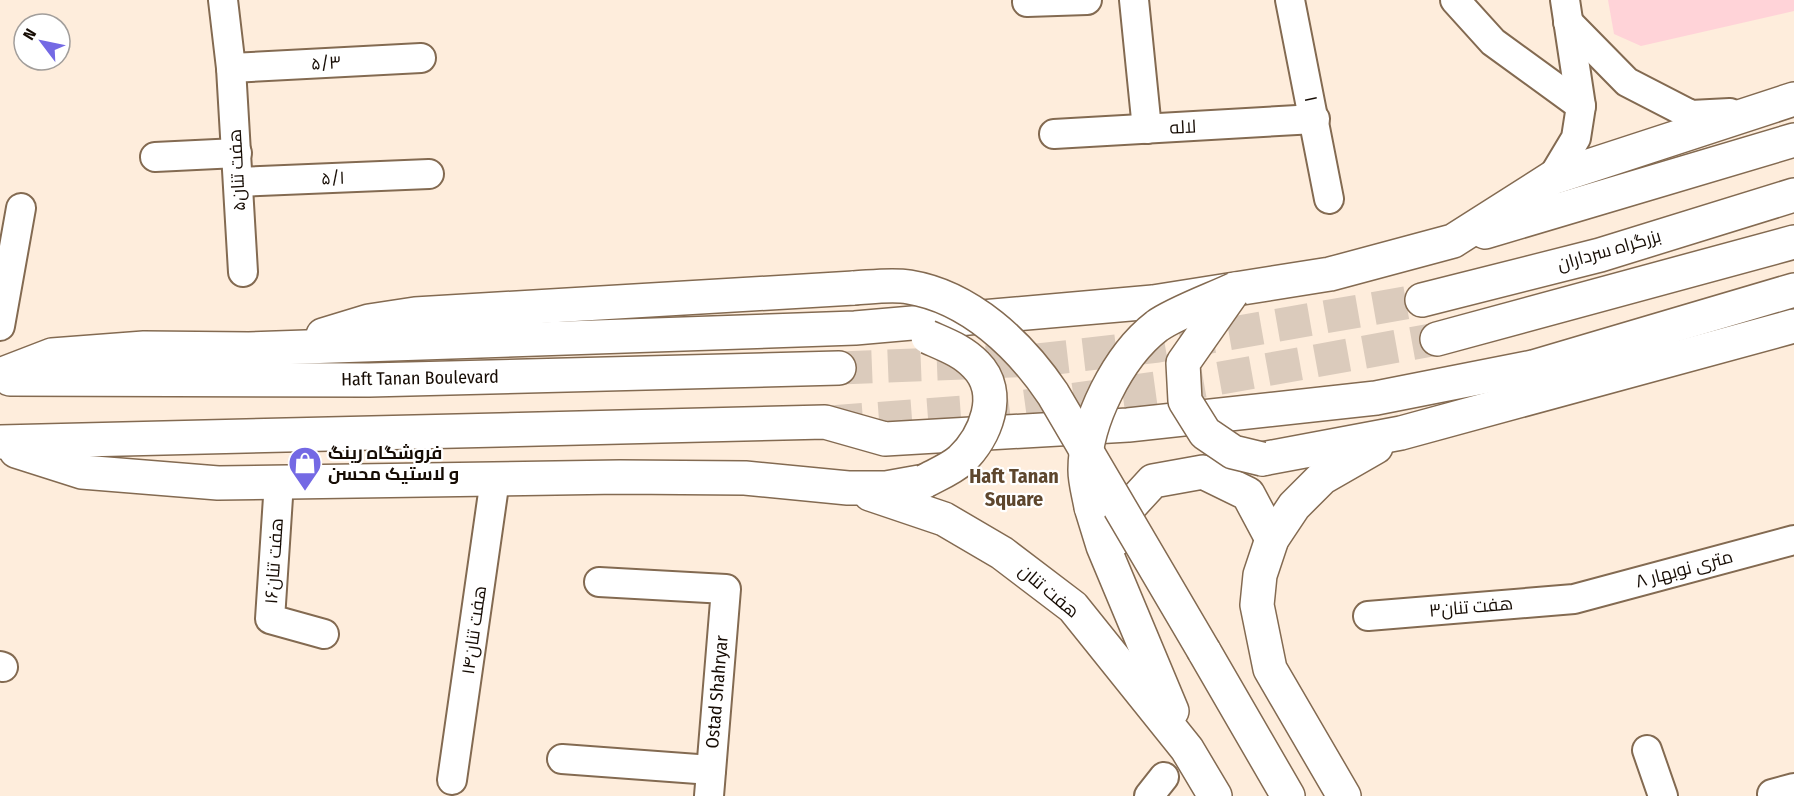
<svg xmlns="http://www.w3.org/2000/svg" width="1794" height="796" viewBox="0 0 1794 796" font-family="'Fira Sans Condensed',Cairo,sans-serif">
<rect width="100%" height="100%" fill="#feeddc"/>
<path fill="#ffd3d8" d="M1608,0h186v11l-153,35 -27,-12z"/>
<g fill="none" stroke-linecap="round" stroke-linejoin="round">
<g stroke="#dbcbbc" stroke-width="33" stroke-dasharray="33 16" stroke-linecap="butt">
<path d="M839,368l199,-8 120,-14 264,-46"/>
<path d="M830,422l174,-13 189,-26 244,-44"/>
</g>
<g stroke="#836a51" stroke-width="32">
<g id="minor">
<path d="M223,0l8,68 12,204"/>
<path d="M1134,0l13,129"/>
<path d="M1290,0l39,199"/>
<path d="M1455,0l38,42 88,64"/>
<path d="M1027,2l60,-2"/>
<path d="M1568,22l59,60 64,33 39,-2"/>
<path d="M231,68l190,-10"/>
<path d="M1054,134l261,-15"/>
<path d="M155,157l82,-4"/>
<path d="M1552,178l24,-40 5,-32 -16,-106"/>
<path d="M238,182l191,-8"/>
<path d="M0,326l21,-118"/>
<path d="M279,482l-9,137 54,15"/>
<path d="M599,582l127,7 -17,207"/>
<path d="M1368,616l206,-17 220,-59"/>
<path d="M0,666l3,1"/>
<path d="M1647,750l16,46"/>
<path d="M562,759l149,11"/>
<path d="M452,780l43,-301"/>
<path d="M1772,794l22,-6"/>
<path d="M1149,796l15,-19"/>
</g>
</g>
<g stroke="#836a51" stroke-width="36">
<g id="major">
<path d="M1485,232l309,-92"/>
<path d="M323,335l46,-14 46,-7 439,-26"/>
<path d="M0,375l52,-20 92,-7 105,1 606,-21 298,-26 177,-28 123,-33 99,-63 242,-79"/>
<path d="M10,379l359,1 470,-12"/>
<path d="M0,442l825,-20 60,17 243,-14 248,-27 157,-31 261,-77"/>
<path d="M16,451l66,21 136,11 402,-6 125,1 103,10h38l39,-7"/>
<path d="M1262,459l139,-26 393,-107"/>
<path d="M870,494l74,25 58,34 71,54 114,142 28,47"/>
<path d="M1091,507l12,39 69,165"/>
<path d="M1116,539l3,-21 34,-37 50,-9 45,22 24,45"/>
<path d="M1204,651l84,145"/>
<path d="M1344,796l-74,-127 -13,-64 3,-30 12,-36 22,-33 28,-28 54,-31"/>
</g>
</g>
<g stroke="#836a51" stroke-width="36">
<g id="highway">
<path d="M1422,300l178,-45 194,-60"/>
<path d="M1437,339l357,-97"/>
</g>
</g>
<use href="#minor" stroke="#fff" stroke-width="28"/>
<use href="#major" stroke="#fff" stroke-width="33"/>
<use href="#highway" stroke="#fff" stroke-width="33"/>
<g stroke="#836a51" stroke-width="36" stroke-linecap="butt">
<g id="major-bridge">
<path d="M854,288c18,-1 38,-4 55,-1 61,10 111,58 144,107l151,257"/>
<path d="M1232,293l-49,70 2,38 20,32 28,19 29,7"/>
<path d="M925,481c11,-6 26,-12 36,-21 24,-23 43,-67 15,-95 -13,-14 -30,-20 -48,-28"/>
<path d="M1091,507c-2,-12 -6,-25 -6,-37 0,-48 33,-114 72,-144 18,-13 57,-27 78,-37"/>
</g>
</g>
<use href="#major-bridge" stroke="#fff" stroke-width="33"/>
</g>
<defs>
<g id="shop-pin" transform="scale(1.725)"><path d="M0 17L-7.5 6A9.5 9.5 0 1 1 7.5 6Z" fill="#7469e4" stroke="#fff"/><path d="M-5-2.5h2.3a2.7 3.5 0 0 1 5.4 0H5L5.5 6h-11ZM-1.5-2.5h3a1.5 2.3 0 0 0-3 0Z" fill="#fff"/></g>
</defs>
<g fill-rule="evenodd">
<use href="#shop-pin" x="305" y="463"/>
</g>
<g text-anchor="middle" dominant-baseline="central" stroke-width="4.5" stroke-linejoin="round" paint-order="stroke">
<g font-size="18" fill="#160c04" stroke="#fff">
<text transform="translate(326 63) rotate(-3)">۵/۳</text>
<text transform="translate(1311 99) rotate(78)">۱</text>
<text transform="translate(1185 127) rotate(-3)">لاله ‍</text>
<text transform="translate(237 170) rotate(-93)">هفت تنان۵</text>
<text transform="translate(333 178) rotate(-2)">۵/۱</text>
<text transform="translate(1609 250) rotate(-16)">بزرگراه سرداران</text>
<text transform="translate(420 378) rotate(-1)">Haft Tanan Boulevard</text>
<text transform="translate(274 561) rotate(-86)">هفت تنان۱۶</text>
<text transform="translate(1684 569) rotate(-15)">۸ متری نوبهار</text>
<text transform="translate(1049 591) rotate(40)">هفت تنان</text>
<text transform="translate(1471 607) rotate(-5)">هفت تنان۳</text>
<text transform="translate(474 630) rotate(-82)">هفت تنان۱۴</text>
<text transform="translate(717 692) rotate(-85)">Ostad Shahryar</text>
</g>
<g font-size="18" font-weight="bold" fill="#160c04" stroke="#fff" text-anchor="start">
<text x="328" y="453">فروشگاه رینگ<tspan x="328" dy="21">و لاستیک محسن</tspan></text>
</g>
<g font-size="20" font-weight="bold" fill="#5d462d" stroke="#fff">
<text x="1014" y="476">Haft Tanan<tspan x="1014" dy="23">Square</tspan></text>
</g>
</g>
<g transform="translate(42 42) rotate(302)"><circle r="28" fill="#ffffff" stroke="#a29e9b" stroke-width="1.5"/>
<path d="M0-4.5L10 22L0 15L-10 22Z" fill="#7469e4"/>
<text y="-9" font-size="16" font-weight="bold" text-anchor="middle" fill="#160c04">N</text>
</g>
</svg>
